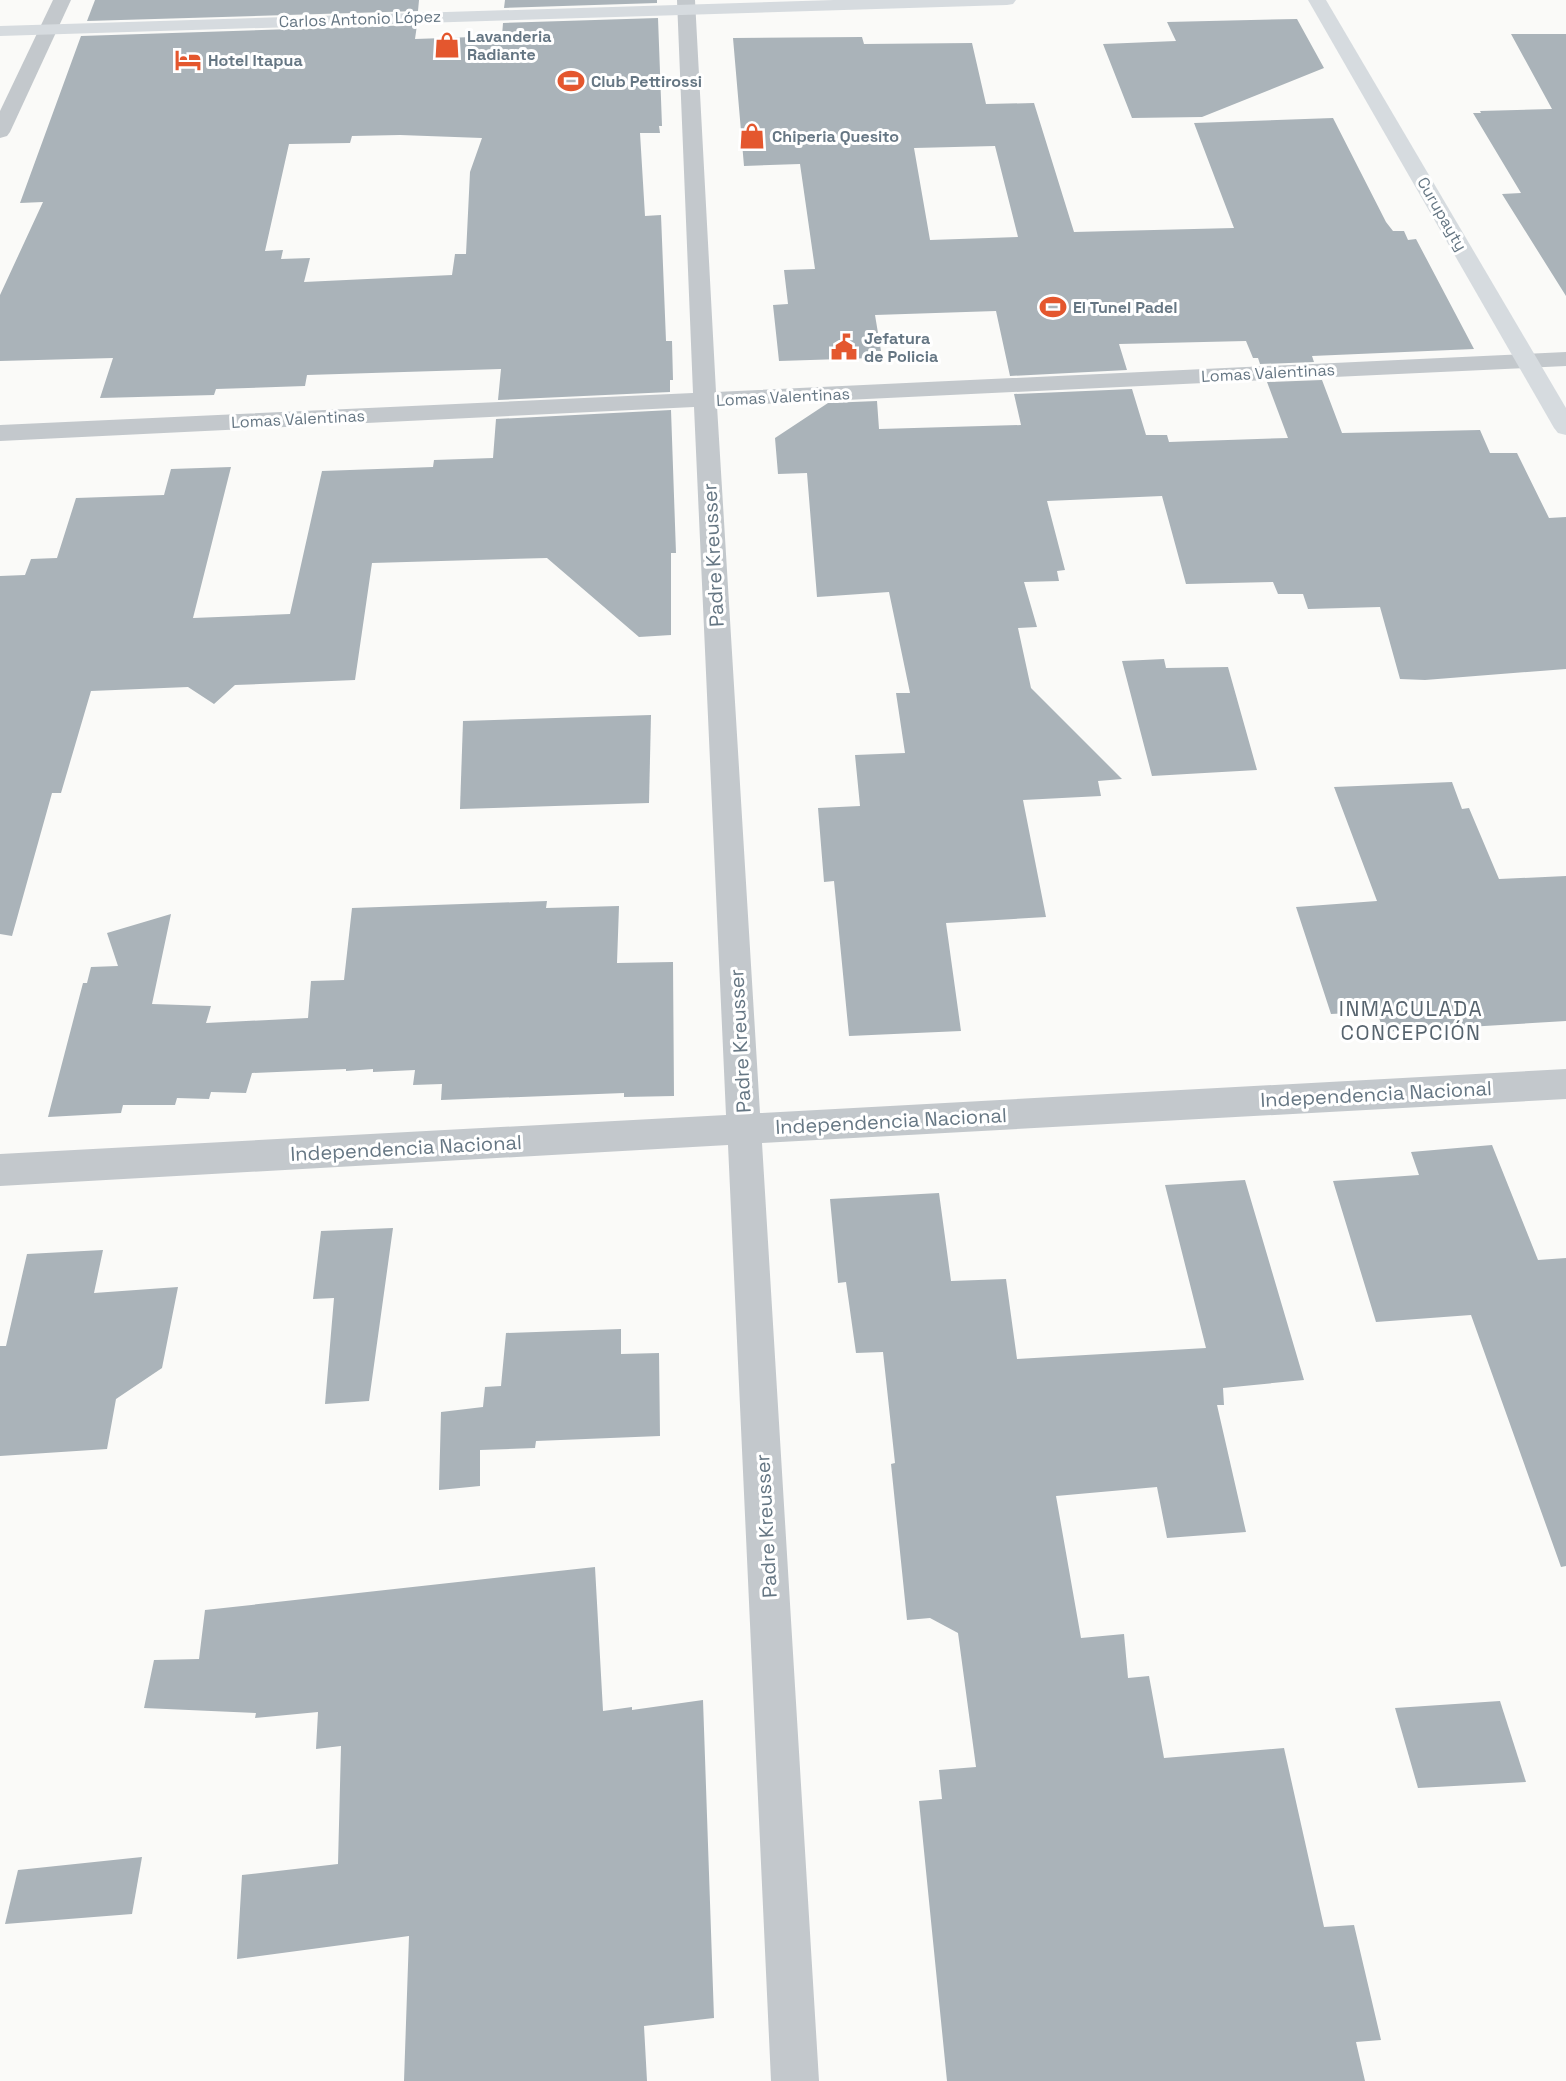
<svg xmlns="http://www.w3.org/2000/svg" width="1566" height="2081" viewBox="0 0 1566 2081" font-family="'Space Grotesk',sans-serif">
<rect width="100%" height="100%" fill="#fafaf8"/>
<g fill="#aab3b9" fill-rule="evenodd">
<path d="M95,0h324l-1,11 -331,10z"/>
<path d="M505,0h152v3l-153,5z"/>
<path d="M658,18l4,108h-3l1,7h-20l5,83 16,-1 5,126h6l1,39h-3v12l-172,8 3,-31 -194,6 -2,11 -89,3 -2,6 -114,3 13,-40 -113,3v-66l43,-93 -23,1 61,-167 336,-11 -2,14 87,-3 1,-13zM400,135l82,3 -12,34 -4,82h-11l-3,21 -148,7 6,-24 -29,1 2,-9 -18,1 24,-107 61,-1 2,-7z"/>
<path d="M1297,19l27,49 -122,49 -70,1 -29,-74 73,-3 -9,-19z"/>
<path d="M1511,34h55v262l-64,-102 19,-1 -48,-80h8l-1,-2 72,-2z"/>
<path d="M862,37l2,7 108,-1 14,61 48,-1 40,129 160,-4 -40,-105 139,-5 53,104 7,9h11l4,9 8,-1 58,110 -162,7 2,6 -54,2 -2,-6h-5l-7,-17 -127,3 8,26 -117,6 -14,-65 -121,4 6,36h-9l1,7 -94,3 -6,-56 15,-1 -4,-34 31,-1 -15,-105 -56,2 -11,-128zM995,146l23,91 -88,3 -16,-92z"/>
<path d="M1322,380l20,53 138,-3 10,23h27l32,65 17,-1v152l-141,11 -25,-1 -20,-72 -72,2 -5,-15h-25l-5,-12 -87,2 -24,-88 -115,5 18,69 -8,1 2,10 -35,1 13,45 -19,1 13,60 91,91 -24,2 3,15 -78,4 23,117 -100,6 15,108 -112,5 -15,-155 -10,1 -6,-74 42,-2 -5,-51 50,-2 -9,-60h14l-21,-101 -72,5 -10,-124 -29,1 -3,-36 53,-35 49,-2 2,28 142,-4 -7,-31 118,-5 14,46h21l2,7 119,-4 -21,-56z"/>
<path d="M671,410l5,143h-5v82l-32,2 -92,-79 -175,5 -17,117 -120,5 -21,19 -26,-17 -97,4 -30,102h-9l-40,143 -12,-2v-358l25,-1 6,-16 26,-1 19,-60 88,-3 7,-26 60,-2 -38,151 97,-4 32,-143 111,-4 1,-7 59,-2 3,-39z"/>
<path d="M1164,659l2,9 62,-1 29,103 -105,6 -30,-115z"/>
<path d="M651,715l-2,88 -189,6 3,-88z"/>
<path d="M1452,782l10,27 7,-1 30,71 67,-3v145l-182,11 -5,-14 -28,-5 -20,1 -35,-107 81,-6 -43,-114z"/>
<path d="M547,901l-1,7 73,-2 -2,57 56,-1 1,134 -50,1v-4l-183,7 1,-16 -29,1 2,-15 -42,2v-3l-27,2v-2l-94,4 -6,20 -35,-1 -2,7 -32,-1 -2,7h-52l-2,8 -73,4 35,-134h4l4,-16 27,-1 -11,-33 64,-19 -19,90 59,2 -5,17 102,-5 3,-37 33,-1 8,-72z"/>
<path d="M1492,1145l46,115 28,-2v308l-5,1 -90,-252 -95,7 -43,-141 86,-6 -8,-23z"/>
<path d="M1245,1180l59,200 -81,8 1,17h-7l29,127 -79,6 -10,-51 -101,9 25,142 43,-4 4,44 21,-2 15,82 120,-10 40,179 30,-2 27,115 -25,2 9,39h-418l-28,-280 23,-2 -3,-29 37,-3 -18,-134 -28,-15 -23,2 -16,-156 4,-1 -12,-111 -27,1 -10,-71 -8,1 -8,-84 109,-6 12,88 55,-2 11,80 189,-11 -41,-163z"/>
<path d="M393,1228l-24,173 -44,3 9,-106 -21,1 8,-68z"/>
<path d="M103,1250l-9,43 84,-6 -16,81 -46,31 -9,50 -107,7v-110h6l21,-92z"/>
<path d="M621,1329v25l38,-1 1,83 -124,5 -1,7 -55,2v36l-41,4 2,-78 42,-5 2,-20 16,-1 5,-53z"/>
<path d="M595,1567l8,144 29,-4v3l71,-10 11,318 -70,8 3,55h-243l5,-145 -172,23 5,-84 96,-11 3,-118 -25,3 2,-37 -63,6 1,-5 -112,-5 10,-48 45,-1 6,-49z"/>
<path d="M1500,1701l26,81 -108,6 -23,-80z"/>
<path d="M142,1857l-10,57 -127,10 13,-54z"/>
</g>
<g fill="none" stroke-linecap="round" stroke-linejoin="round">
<g fill="#c3c8cc" fill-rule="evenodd">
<path d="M53,0h18l-61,132 -3,4 -7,2v-27z"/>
<path d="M677,0h18l21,392 850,-40v14l-849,40 43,707 806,-44v30l-804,44 57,938h-48l-43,-936 -728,41v-32l726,-39 -32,-708 -694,34v-16l693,-32z"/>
</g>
<g fill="#d6dbdf" fill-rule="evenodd">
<path d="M834,0h182l-3,4 -6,1 -1007,31v-10z"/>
<path d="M1308,0h18l240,408v27l-8,-2 -4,-5z"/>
</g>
</g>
<defs>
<g id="shop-bare" transform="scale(2.07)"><path d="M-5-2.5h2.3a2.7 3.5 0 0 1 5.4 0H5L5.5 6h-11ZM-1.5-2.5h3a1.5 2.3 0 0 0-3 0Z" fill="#e4572e" stroke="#fff" stroke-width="2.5" paint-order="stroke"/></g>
<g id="hotel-bare" transform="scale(2.07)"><path d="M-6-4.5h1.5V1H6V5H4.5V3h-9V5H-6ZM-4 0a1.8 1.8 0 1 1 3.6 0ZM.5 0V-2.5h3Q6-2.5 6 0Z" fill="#e4572e" stroke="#fff" stroke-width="2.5" paint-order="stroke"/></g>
<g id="stadium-bare" transform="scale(2.07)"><path d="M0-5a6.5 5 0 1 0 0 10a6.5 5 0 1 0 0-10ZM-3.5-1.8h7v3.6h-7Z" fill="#e4572e" stroke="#fff" stroke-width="2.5" paint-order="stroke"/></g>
<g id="civic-bare" transform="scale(2.07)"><path d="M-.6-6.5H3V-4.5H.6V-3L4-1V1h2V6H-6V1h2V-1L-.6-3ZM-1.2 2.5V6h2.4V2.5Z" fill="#e4572e" stroke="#fff" stroke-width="2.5" paint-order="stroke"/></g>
</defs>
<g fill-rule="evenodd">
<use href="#shop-bare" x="447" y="45"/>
<use href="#hotel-bare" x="188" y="60"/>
<use href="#stadium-bare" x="571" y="81"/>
<use href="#shop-bare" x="752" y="136"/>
<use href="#stadium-bare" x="1053" y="307"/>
<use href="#civic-bare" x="844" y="347"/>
</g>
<g text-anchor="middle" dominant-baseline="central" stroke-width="6" stroke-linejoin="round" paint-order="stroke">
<g font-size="16" fill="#657683" stroke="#fff">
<text transform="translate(360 19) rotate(-2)">Carlos Antonio López</text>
<text transform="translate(1442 214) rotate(60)">Curupayty</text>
<text transform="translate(1268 373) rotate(-3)">Lomas Valentinas</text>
<text transform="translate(783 397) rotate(-3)">Lomas Valentinas</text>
<text transform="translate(298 419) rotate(-3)">Lomas Valentinas</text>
</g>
<g font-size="16" font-weight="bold" fill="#657683" stroke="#fff" text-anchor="start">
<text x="467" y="36">Lavanderia<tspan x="467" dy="18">Radiante</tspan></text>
<text x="208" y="60">Hotel Itapua</text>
<text x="591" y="81">Club Pettirossi</text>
<text x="772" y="136">Chiperia Quesito</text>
<text x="1073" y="307">El Tunel Padel</text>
<text x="864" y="338">Jefatura<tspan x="864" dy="18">de Policia</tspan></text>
</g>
<g font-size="20" fill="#657683" stroke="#fff">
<text transform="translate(713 555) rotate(-93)">Padre Kreusser</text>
<text transform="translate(740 1041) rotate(-93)">Padre Kreusser</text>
<text transform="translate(1376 1094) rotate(-3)">Independencia Nacional</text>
<text transform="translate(891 1121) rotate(-3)">Independencia Nacional</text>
<text transform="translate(406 1148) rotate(-3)">Independencia Nacional</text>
<text transform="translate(766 1526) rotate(-93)">Padre Kreusser</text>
</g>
<g font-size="21" letter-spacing="1.5" fill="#57646e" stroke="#fff">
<text x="1411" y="1008">INMACULADA<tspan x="1411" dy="24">CONCEPCIÓN</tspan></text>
</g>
</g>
</svg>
